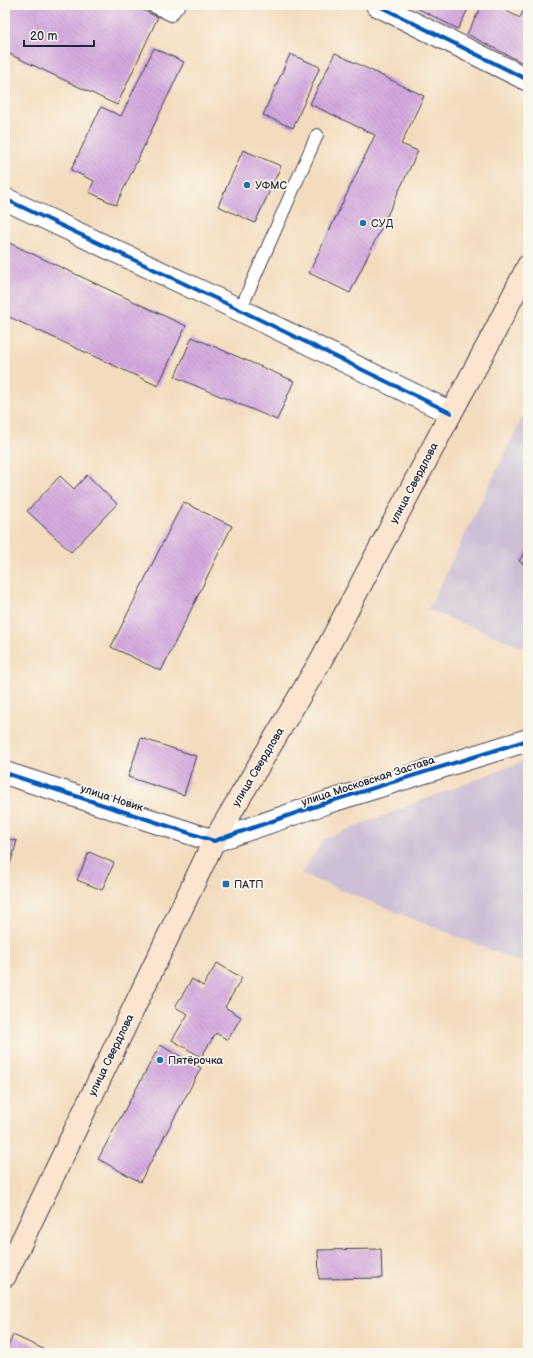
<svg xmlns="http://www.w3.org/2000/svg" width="533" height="1358" viewBox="0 0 533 1358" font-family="'Balsamiq Sans',sans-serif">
<defs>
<pattern id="building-back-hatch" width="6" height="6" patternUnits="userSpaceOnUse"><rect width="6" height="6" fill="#d3a9df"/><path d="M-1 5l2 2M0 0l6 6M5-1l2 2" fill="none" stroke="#b591c0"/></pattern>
</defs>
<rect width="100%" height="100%" fill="#fbf7ec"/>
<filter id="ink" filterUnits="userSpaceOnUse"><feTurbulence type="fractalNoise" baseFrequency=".025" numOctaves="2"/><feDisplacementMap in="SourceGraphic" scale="8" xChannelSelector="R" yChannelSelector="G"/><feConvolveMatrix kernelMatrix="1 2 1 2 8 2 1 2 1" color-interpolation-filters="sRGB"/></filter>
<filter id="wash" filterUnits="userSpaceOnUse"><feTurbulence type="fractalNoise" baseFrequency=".012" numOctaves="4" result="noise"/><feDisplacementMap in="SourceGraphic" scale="16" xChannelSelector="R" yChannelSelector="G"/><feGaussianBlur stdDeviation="0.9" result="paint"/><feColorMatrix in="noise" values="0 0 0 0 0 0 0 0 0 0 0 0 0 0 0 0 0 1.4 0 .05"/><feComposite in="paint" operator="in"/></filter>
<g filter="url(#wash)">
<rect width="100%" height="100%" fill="#f3dcbd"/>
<g fill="#ccbed4">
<path d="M528,406v243l-100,-39z"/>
<path d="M528,759v206l-227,-91 23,-35z"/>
</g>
<g id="blocks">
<g fill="url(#building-back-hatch)">
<path d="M5,5h126l27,12 -41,88 -112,-53z"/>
<path d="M411,5h59l-12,24z"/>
<path d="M482,5h13l25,13 6,-13h2v53l-3,6 -58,-30z"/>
<path d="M154,48l30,14 -68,143 -27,-13 5,-11 -23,-11 30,-63 20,9z"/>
<path d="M335,53l89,43 -23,48 17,7 -68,142 -41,-20 66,-138 -65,-31z"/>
<path d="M290,54l30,13 -27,61 -30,-13z"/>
<path d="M243,150l38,16 -26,57 -37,-17z"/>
<path d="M5,241l181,85 -28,60 -153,-71z"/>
<path d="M192,337l102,44 -17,39 -102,-43z"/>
<path d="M87,475l30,29 -46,48 -44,-41 33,-35 14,13z"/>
<path d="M183,502l49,24 -71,145 -50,-24z"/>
<path d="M528,547v20l-9,-6z"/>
<path d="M141,738l55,18 -12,39 -56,-18z"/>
<path d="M5,838l12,3 -9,30 -3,-1z"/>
<path d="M89,852l25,11 -12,27 -25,-10z"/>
<path d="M217,963l25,15 -17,29 16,10 -13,23 -12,-7 -15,24 -29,-17 16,-26 -13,-7 17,-28 11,7z"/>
<path d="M160,1045l41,23 -61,114 -42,-23z"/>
<path d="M381,1249l1,29 -63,1 -1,-29z"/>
<path d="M13,1335l39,18h-47z"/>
</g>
</g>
</g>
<g filter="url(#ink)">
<use href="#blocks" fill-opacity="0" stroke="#413e4e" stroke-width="1"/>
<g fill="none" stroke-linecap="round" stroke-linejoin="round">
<g stroke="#413e4e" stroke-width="14">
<g id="lane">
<path d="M151,5l20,10 8,-10"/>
<path d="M240,310l77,-175"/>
</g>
</g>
<g stroke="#413e4e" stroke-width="24">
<g id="street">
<path d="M377,5l151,75"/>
<path d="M5,199l235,111 211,103"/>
<path d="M5,773l209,68 111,-38 203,-63"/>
</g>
</g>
<g stroke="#413e4e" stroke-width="24">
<path id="secondary" d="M5,1276l209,-435 107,-181 130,-247 40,-74 37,-73"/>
</g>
<use href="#lane" stroke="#fff" stroke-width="12"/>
<use href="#street" stroke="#fff" stroke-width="22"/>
<use href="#secondary" stroke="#fbe5cf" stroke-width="22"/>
<g stroke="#fbf7ec" stroke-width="6">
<g id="cycleway">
<path d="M377,5l151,75"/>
<path d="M5,199l235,111 211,103"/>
<path d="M5,773l209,68 111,-38 203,-63"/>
</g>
</g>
<use href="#cycleway" stroke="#0057b8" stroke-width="4"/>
</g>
</g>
<g fill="#1f6fb2" stroke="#fbf7ec" stroke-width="1.5">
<circle cx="247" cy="185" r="4"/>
<circle cx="363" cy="223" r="4"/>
<rect x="222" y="880" width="8" height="8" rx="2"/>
<circle cx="160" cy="1060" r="4"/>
</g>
<g text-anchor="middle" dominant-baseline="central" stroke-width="3.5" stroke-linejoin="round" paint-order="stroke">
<g font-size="11" fill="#22223b" stroke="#fbf7ec" text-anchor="start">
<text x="255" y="185">УФМС</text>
<text x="371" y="223">СУД</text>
<text x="234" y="884">ПАТП</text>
<text x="168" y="1060">Пятёрочка</text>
</g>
<g font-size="11" fill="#22223b" stroke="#fbf7ec">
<text transform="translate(414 483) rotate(-62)">улица Свердлова</text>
<text transform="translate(258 767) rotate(-59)">улица Свердлова</text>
<text transform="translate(368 781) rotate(-18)">улица Московская Застава</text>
<text transform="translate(112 798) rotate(18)">улица Новик</text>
<text transform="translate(111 1055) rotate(-64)">улица Свердлова</text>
</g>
</g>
<rect width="533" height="1358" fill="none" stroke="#fbf7ec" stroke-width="20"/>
<path d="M24 40v6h70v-6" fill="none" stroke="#22223b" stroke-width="2"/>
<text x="30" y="40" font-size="12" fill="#22223b" stroke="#fbf7ec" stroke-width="3" paint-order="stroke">20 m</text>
</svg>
